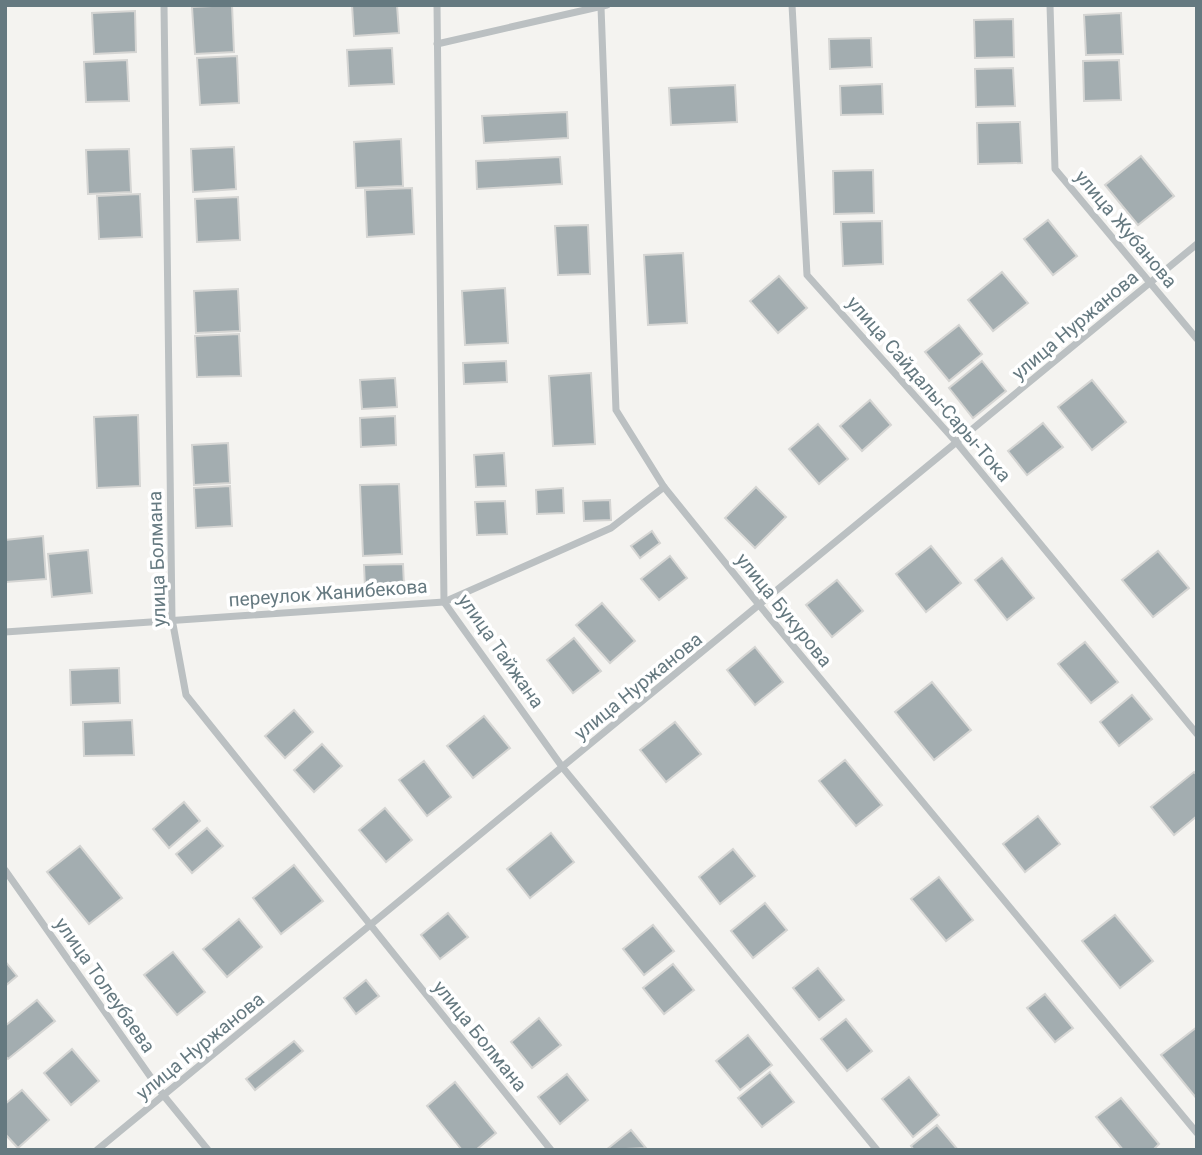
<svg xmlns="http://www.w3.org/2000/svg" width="1202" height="1155" viewBox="0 0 1202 1155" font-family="Roboto,sans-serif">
<rect width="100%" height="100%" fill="#f4f3f0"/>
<g fill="#a3adb0" stroke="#d5d5d3" stroke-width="2">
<path d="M232,5l2,47 -39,2 -3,-47z"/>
<path d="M352,5h45l2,28 -45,3z"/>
<path d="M135,11l1,41 -42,2 -2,-41z"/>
<path d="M1121,13l2,41 -37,1 -2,-40z"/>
<path d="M1013,19l1,38 -39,1 -1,-38z"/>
<path d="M871,38l1,29 -42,2 -1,-30z"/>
<path d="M392,48l2,36 -45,2 -2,-36z"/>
<path d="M237,56l2,47 -39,2 -3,-47z"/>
<path d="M127,60l2,41 -43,1 -2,-40z"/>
<path d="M1119,60l2,40 -37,1 -1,-40z"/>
<path d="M1013,68l2,38 -39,1 -1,-38z"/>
<path d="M882,84l1,30 -42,1 -1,-29z"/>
<path d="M735,85l2,37 -66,3 -2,-37z"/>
<path d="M567,112l1,26 -84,5 -2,-27z"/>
<path d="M1020,122l2,41 -44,1 -1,-41z"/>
<path d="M401,139l2,47 -47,2 -2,-46z"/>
<path d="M234,147l2,42 -43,3 -2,-43z"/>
<path d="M129,149l2,43 -43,2 -2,-44z"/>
<path d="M1141,156l33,40 -36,29 -33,-40z"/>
<path d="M560,157l2,27 -85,5 -1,-28z"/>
<path d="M873,170l1,43 -40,1 -1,-43z"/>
<path d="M412,188l2,46 -47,3 -2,-47z"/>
<path d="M140,194l2,43 -43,2 -2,-43z"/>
<path d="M238,197l2,43 -43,2 -2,-43z"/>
<path d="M1048,220l29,36 -24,19 -29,-36z"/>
<path d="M882,221l1,43 -40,2 -2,-44z"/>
<path d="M588,225l2,49 -32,1 -3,-49z"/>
<path d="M683,253l4,70 -39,2 -4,-70z"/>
<path d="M1002,272l26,31 -35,28 -25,-31z"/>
<path d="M779,276l28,32 -29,25 -28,-32z"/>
<path d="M505,288l3,55 -43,2 -3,-54z"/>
<path d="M238,289l2,42 -44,2 -2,-42z"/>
<path d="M959,325l23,29 -33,27 -24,-29z"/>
<path d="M239,334l2,42 -44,1 -2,-41z"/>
<path d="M506,361l1,21 -43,2 -1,-21z"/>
<path d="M982,361l24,30 -33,27 -24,-30z"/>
<path d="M591,373l4,71 -42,2 -4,-70z"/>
<path d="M395,378l2,29 -35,2 -2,-29z"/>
<path d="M1092,380l34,42 -34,28 -34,-43z"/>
<path d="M870,400l21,25 -29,26 -22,-25z"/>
<path d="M138,415l2,71 -43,2 -3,-71z"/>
<path d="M395,416l1,29 -35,2 -1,-29z"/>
<path d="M1043,423l20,24 -36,28 -19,-24z"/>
<path d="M818,424l30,35 -29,25 -30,-35z"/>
<path d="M228,443l2,40 -36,2 -2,-40z"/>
<path d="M504,453l2,33 -30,1 -2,-32z"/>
<path d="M399,484l3,70 -39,2 -3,-71z"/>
<path d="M230,486l2,40 -36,2 -2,-40z"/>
<path d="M756,487l30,30 -31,31 -30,-30z"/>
<path d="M563,488l1,25 -27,1 -1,-24z"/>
<path d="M610,500l1,20 -27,1 -1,-20z"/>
<path d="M505,501l2,33 -30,1 -2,-33z"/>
<path d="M652,531l8,12 -20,15 -9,-12z"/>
<path d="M43,536l3,43 -40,3 -1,-42z"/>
<path d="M931,546l30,37 -35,29 -30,-38z"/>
<path d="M88,550l4,43 -40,4 -4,-43z"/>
<path d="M1158,551l31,37 -36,29 -31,-37z"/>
<path d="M670,556l17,22 -28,22 -18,-21z"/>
<path d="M1002,558l32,40 -27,22 -32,-40z"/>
<path d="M403,564l1,22 -39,2 -1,-23z"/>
<path d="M837,580l26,31 -31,26 -26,-32z"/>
<path d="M602,603l33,38 -25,22 -34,-38z"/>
<path d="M574,638l27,33 -28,22 -26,-33z"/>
<path d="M1085,642l33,40 -27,21 -33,-39z"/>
<path d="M755,647l28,35 -28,23 -28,-35z"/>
<path d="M119,668l1,35 -49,2 -1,-35z"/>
<path d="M932,682l39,48 -37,30 -39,-48z"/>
<path d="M1132,695l20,24 -33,27 -19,-24z"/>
<path d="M294,710l19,22 -28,26 -20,-22z"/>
<path d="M484,716l26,32 -37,30 -26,-32z"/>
<path d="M132,720l2,35 -50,1 -1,-34z"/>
<path d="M675,722l26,32 -35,28 -26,-32z"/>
<path d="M322,744l20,22 -28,26 -20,-22z"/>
<path d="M845,760l37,45 -26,21 -37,-45z"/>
<path d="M424,761l27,36 -24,19 -28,-36z"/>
<path d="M1194,772l3,3v41l-23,19 -23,-28z"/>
<path d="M184,802l16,19 -31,27 -16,-19z"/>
<path d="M385,808l27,32 -26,22 -27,-32z"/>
<path d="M1038,816l22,28 -35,28 -22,-28z"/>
<path d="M207,828l16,18 -31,27 -16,-19z"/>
<path d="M551,833l23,29 -44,36 -23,-29z"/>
<path d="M80,846l42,52 -33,26 -42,-52z"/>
<path d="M733,849l22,27 -35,28 -21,-27z"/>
<path d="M294,865l29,36 -42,33 -28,-36z"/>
<path d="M939,877l34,43 -27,21 -35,-42z"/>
<path d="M765,903l22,27 -34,28 -22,-27z"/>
<path d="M448,913l20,24 -28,22 -19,-24z"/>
<path d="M1115,915l38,46 -33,27 -38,-47z"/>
<path d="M239,919l23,28 -35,30 -24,-28z"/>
<path d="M653,925l21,26 -30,24 -21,-26z"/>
<path d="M173,952l32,40 -28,23 -33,-40z"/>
<path d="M5,961l12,15 -12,10z"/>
<path d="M673,964l21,26 -30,24 -21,-26z"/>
<path d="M818,968l26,32 -25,20 -26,-32z"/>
<path d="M366,980l13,16 -23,18 -12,-16z"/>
<path d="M1045,994l28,34 -18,14 -28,-34z"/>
<path d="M37,1000l18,21 -47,38 -3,-3v-30z"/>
<path d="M539,1018l22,27 -29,23 -21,-26z"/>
<path d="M846,1019l26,32 -25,20 -26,-32z"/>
<path d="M1197,1027v72l-36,-44z"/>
<path d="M748,1035l24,30 -32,25 -24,-29z"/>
<path d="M294,1041l9,10 -48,39 -9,-11z"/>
<path d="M72,1049l27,32 -28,24 -27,-32z"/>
<path d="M770,1072l24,30 -32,25 -24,-29z"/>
<path d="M567,1074l21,26 -28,24 -22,-27z"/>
<path d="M909,1077l30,38 -26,22 -31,-38z"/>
<path d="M455,1082l41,51 -20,17h-14l-35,-44z"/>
<path d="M22,1090l27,30 -31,28 -13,-14v-30z"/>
<path d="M1121,1098l38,46 -6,6h-30l-27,-33z"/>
<path d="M937,1125l21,25h-44l-3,-4z"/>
<path d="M631,1130l15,18 -40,2z"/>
</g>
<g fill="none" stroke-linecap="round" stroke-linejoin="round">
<g stroke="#bbc0c2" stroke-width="7">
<path d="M164,5l8,614 14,76 365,455"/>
<path d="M437,5l7,597 119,166 314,382"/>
<path d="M792,5l15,270 150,168 240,291"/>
<path d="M1050,5l5,164 142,170"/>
<path d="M601,7l15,403 48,77 96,119 437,527"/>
<path d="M437,44l170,-39"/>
<path d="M5,632l439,-30 167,-74 53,-41"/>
<path d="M5,870l159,226 44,54"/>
<path d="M97,1150l1100,-906"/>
</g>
</g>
<g text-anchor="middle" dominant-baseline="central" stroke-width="7" stroke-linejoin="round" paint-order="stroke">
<g font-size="19" fill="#657980" stroke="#fff">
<text transform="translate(1126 229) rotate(50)">улица Жубанова</text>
<text transform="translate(1075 325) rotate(-40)">улица Нуржанова</text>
<text transform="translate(929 389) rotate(49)">улица Сайдалы-Сары-Тока</text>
<text transform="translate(157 559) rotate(-92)">улица Болмана</text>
<text transform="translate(328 593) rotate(-4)">переулок Жанибекова</text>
<text transform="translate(784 610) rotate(51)">улица Букурова</text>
<text transform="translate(501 651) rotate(55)">улица Тайжана</text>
<text transform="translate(638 686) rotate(-39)">улица Нуржанова</text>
<text transform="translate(105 985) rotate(55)">улица Толеубаева</text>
<text transform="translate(480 1036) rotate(51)">улица Болмана</text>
<text transform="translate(200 1046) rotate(-39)">улица Нуржанова</text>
</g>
</g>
<rect width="1202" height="1155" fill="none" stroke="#657980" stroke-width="14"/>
</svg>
